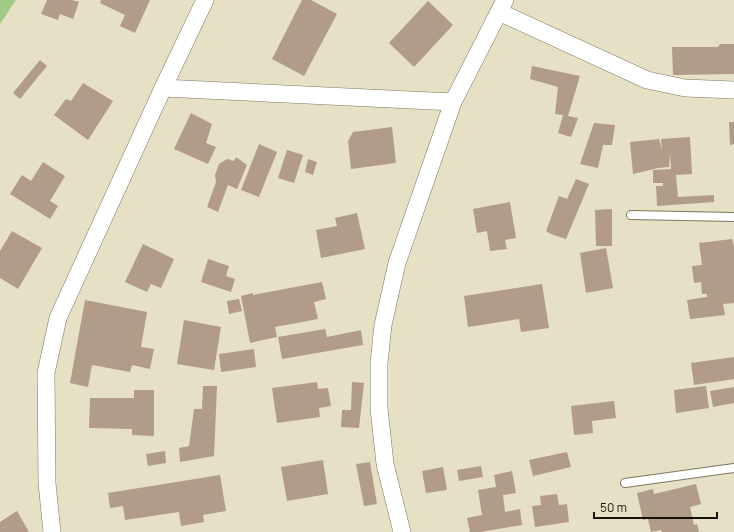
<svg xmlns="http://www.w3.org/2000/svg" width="734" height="532" viewBox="0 0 734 532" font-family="Manrope,sans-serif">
<rect width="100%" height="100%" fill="#e6e0c4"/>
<path fill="#a1cb86" d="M0,0h16l-16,24z"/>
<g fill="#b29b89">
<path d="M47,0h25l7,2 -6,17 -13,-5 -2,6 -17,-6z"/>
<path d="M101,0h49l-15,33 -15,-7 5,-11 -25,-12z"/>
<path d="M302,0h9l26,14 -33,62 -32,-17z"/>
<path d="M428,1l25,24 -39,42 -25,-24z"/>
<path d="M720,44h14v30l-61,1 -1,-28h46z"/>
<path d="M40,60l7,6 -27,33 -7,-6z"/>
<path d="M532,66l48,10 -12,40 10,2 -7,19 -13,-4 5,-18 -8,-1 3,-27 -28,-8z"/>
<path d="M83,83l30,18 -25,39 -34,-25 12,-16 5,2z"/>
<path d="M191,113l21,11 -6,19 10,4 -8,17 -34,-15z"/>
<path d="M729,122h5v22l-4,1z"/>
<path d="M594,123l21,2 -3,20h-9l-5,23 -18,-4z"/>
<path d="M392,127l4,36 -45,6 -3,-28 5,-9z"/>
<path d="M690,137l2,37 -16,1 2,22 36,-2v7l-57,4 -1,-20h7v-3h-10v-13l18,-1 -1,-17 -1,15 -11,1 -25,6 -3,-32 29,-3 3,11 -1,-11z"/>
<path d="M259,144l18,8 -18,45 -18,-7z"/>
<path d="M287,150l16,5 -9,28 -16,-5z"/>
<path d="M236,157l11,8 -10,24 -9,-4 -10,27 -11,-5 9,-25 -1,-7 4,-11 8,-5 7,2z"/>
<path d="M308,159l9,3 -4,13 -8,-3z"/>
<path d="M43,162l22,14 -15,25 8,5 -8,13 -40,-25 12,-19 9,6z"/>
<path d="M576,179l13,5 -23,55 -15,-5 -5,-3 13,-35 8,3z"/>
<path d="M510,202l6,36 -11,2 2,9 -17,2 -3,-20 -10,2 -4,-24z"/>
<path d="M612,209v37h-16l-1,-36z"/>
<path d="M357,213l8,36 -44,9 -5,-28 21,-4 -2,-8z"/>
<path d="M12,231l30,17 -24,41 -18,-11v-27z"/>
<path d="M732,239l2,8v56l-11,1 2,11 -35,4 -3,-19 20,-3v-3h-5l-1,-12 -7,1 -2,-17 10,-1 -3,-22z"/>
<path d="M143,244l31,15 -13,29 -10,-4 -4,8 -22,-10z"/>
<path d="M606,248l7,40 -27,5 -6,-40z"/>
<path d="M208,259l21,7 -3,10 9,3 -4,13 -30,-10z"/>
<path d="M322,282l4,17 -12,3 4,17 -43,8 2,10 -27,6 -9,-47 12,-3v2z"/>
<path d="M542,284l7,44 -28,4 -2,-13 -51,8 -4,-31z"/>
<path d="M239,299l3,12 -13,3 -2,-13z"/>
<path d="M85,300l62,12 -6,35 13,2 -4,20 -18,-4 -2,7 -38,-7 -4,22 -18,-4z"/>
<path d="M184,320l37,7 -7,43 -37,-6z"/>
<path d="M325,329l2,8 34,-7 2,15 -81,14 -4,-22z"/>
<path d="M254,349l2,18 -35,5 -2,-18z"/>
<path d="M734,357v22l-40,6 -3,-22z"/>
<path d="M317,382l1,7 10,-1 3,18 -12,2 1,9 -43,6 -5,-35z"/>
<path d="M352,382l12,1 -5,45 -18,-1 1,-17h9z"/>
<path d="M203,386h14l-3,70 -34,6 -1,-14 10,-2 5,-37h8z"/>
<path d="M706,386l3,22 -33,5 -2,-23z"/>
<path d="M734,387v16l-21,4 -3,-16z"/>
<path d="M134,390h20v46l-22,-1v-6l-43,-1 1,-30h44z"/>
<path d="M614,401l2,17 -24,3 1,12 -19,2 -3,-29z"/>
<path d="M165,451l1,12 -18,3 -2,-12z"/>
<path d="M567,452l4,15 -38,9 -4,-16z"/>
<path d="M323,460l5,34 -41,7 -6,-34z"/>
<path d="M370,462l7,42 -13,2 -8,-42z"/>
<path d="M481,466l2,11 -24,4 -2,-11z"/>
<path d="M443,467l4,23 -21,3 -4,-22z"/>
<path d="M512,471l4,22 -13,2 2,17 15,-3 2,16 -42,7h-10l-3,-14 15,-3 -4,-25 18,-3 -2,-12z"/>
<path d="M220,475l6,36 -23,4 1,7 -23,4 -2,-14 -54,8 -2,-14 -13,2 -2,-15z"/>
<path d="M696,484l5,20 -11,3 4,18 3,-1 2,8h-37l-1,-2 -10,2 -3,-13 -5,1 -6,-27 16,-4 1,5z"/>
<path d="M557,494l2,11 8,-1 2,18 -34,5 -3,-21 9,-1 -1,-9z"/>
<path d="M17,511l12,21h-29v-10z"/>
</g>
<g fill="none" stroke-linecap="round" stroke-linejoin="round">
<g stroke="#7d775e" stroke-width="10">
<g id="service">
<path d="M631,215l103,2"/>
<path d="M625,483l109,-15"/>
</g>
</g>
<g stroke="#7d775e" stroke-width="18">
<g id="minor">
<path d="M205,0l-42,88 290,14"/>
<path d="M499,12l148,68 38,8 49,2"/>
<path d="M52,532l-5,-49 -1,-110 12,-55 105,-230"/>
<path d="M402,532l-17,-68 -6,-56v-45l4,-38 14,-62 56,-161 52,-102"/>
</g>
</g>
<use href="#service" stroke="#fff" stroke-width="8"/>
<use href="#minor" stroke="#fff" stroke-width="17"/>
</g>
<path d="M594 512v6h123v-6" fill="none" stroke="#141208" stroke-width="2"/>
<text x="600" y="512" font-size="12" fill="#141208" stroke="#e6e0c4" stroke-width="3" paint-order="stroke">50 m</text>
</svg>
